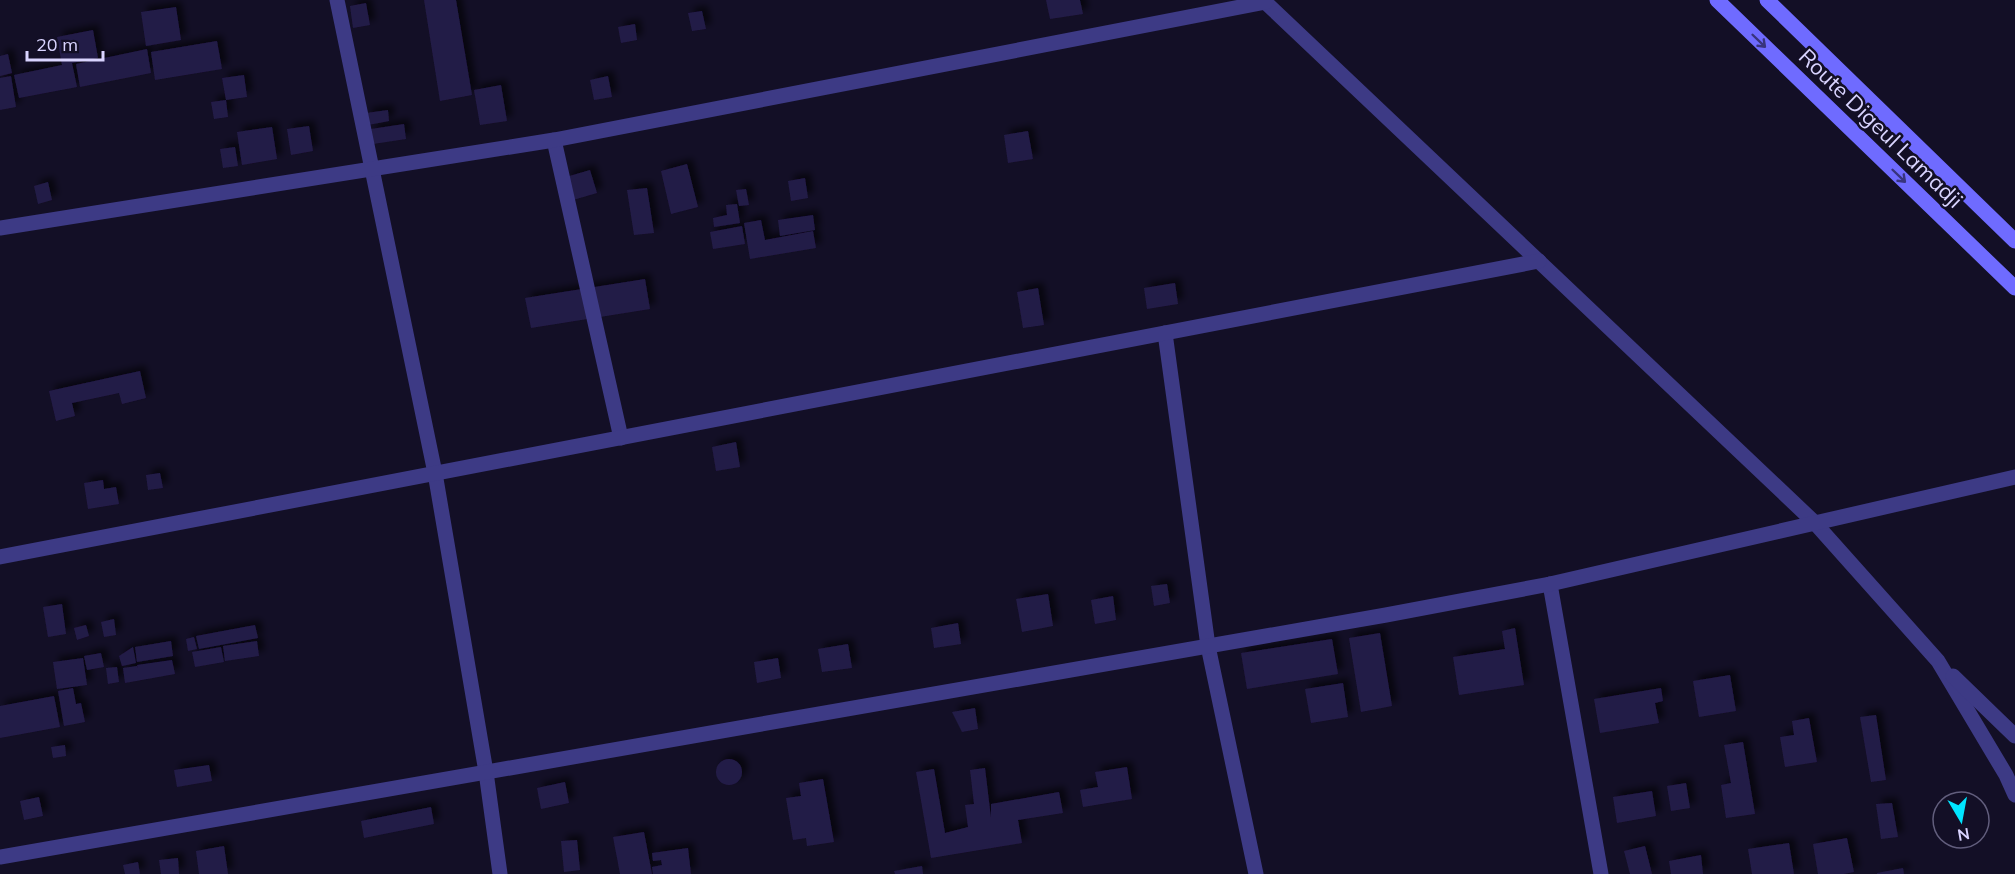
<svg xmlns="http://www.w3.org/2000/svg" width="2015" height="874" viewBox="0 0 2015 874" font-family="Mulish,sans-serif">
<defs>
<filter id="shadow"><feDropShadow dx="5.5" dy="-5.5" stdDeviation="3" flood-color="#0009"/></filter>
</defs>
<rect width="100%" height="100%" fill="#130f26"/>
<g fill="#241b47" filter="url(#shadow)">
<path d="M424,0h32l16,95 -32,6z"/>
<path d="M1046,0h34l3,14 -33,5z"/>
<path d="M366,3l4,22 -17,3 -3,-22z"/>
<path d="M176,7l5,33 -35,6 -5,-34z"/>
<path d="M702,11l4,18 -14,2 -4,-18z"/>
<path d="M635,24l2,16 -16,3 -3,-16z"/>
<path d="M93,30l5,28 -26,5 5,24 -58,11 -5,-23 48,-10 -5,-28z"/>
<path d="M217,41l5,28 -67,11 -4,-28z"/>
<path d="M147,49l4,24 -71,14 -4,-23z"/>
<path d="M8,54l4,19 -12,3v-20z"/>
<path d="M244,75l3,22 -21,3 2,17 -14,2 -3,-17 15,-2 -4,-22z"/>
<path d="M11,76l5,31 -16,3v-32z"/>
<path d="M608,76l4,21 -18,3 -4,-20z"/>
<path d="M501,85l6,36 -27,4 -6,-35z"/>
<path d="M388,110l1,11 -21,4 -2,-12z"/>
<path d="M404,124l2,15 -33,5 -2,-15z"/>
<path d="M309,126l4,25 -22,4 -4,-26z"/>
<path d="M272,127l5,32 -35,6 -5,-33z"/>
<path d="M1028,131l5,28 -25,4 -4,-28z"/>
<path d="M235,147l3,19 -15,2 -3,-19z"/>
<path d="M687,164l11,43 -27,7 -10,-43z"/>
<path d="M590,170l7,23 -24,7 -7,-23z"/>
<path d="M805,178l3,20 -17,3 -3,-20z"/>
<path d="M48,182l4,18 -14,4 -4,-18z"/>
<path d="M647,188l7,45 -20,2 -7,-45z"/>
<path d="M746,189l3,16 -10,1 -3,-16z"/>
<path d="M737,204l3,19 -26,4 -1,-9 14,-3 -1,-10z"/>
<path d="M813,215l2,15 -35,6 -2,-16z"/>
<path d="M761,220l4,20 48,-9 3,17 -66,11 -6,-36z"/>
<path d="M742,226l3,18 -32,5 -3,-17z"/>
<path d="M645,279l5,30 -119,19 -6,-30z"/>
<path d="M1175,283l3,21 -31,5 -3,-21z"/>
<path d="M1038,288l6,37 -21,3 -6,-36z"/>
<path d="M140,371l6,27 -24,6 -3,-11 -47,10 3,13 -19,5 -7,-30z"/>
<path d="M736,442l4,25 -24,4 -4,-24z"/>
<path d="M160,473l3,15 -15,2 -2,-15z"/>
<path d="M103,480l1,9 12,-2 3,17 -31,5 -4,-26z"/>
<path d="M1167,584l3,19 -16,3 -3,-20z"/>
<path d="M1048,594l5,32 -31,6 -6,-33z"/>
<path d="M1113,596l3,24 -21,4 -4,-24z"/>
<path d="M62,604l4,30 -18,3 -5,-30z"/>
<path d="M114,619l2,16 -12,2 -3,-15z"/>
<path d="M958,623l3,21 -27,4 -3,-20z"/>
<path d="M86,625l3,11 -12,4 -3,-12z"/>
<path d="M255,625l3,13 -59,11 -3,-13z"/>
<path d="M1515,628l9,57 -65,10 -6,-38 52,-8 -3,-18z"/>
<path d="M1380,633l12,73 -31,6 -12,-74z"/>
<path d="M194,637l3,12 -9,2 -2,-12z"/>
<path d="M1332,639l6,35 -91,15 -6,-36z"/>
<path d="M171,641l2,15 -36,6 -2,-15z"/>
<path d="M257,641l2,15 -34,5 -2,-15z"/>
<path d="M848,644l4,24 -30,4 -4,-23z"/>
<path d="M133,647l3,16 -14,3 -3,-10z"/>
<path d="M221,647l3,15 -29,5 -3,-15z"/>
<path d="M101,653l3,14 -17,3 -3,-14z"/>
<path d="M83,658l4,27 -30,4 -4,-27z"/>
<path d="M778,658l3,20 -24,5 -3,-21z"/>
<path d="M172,660l3,14 -50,9 -2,-15 14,-2 1,2 -1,-3z"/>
<path d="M117,667l2,15 -11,2 -2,-16z"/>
<path d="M1730,675l6,36 -37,6 -6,-36z"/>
<path d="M1343,683l5,34 -37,6 -6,-34z"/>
<path d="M73,688l3,16 5,-1 4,19 -21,4 -6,-35z"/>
<path d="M1661,688l2,13 -8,2 4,20 -59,10 -6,-34z"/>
<path d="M54,696l6,31 -60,11v-32z"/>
<path d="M975,708l3,21 -16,3 -10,-20z"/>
<path d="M1876,715l10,65 -15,2 -11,-65z"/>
<path d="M1809,718l8,44 -32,5 -5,-30 14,-2 -2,-14z"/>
<path d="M1743,742l12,72 -29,4 -5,-33 10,-2 -7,-38z"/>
<path d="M65,745l1,11 -13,2 -2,-11z"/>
<circle cx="729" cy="772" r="13"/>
<path d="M209,765l3,16 -35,6 -3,-17z"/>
<path d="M1127,767l5,32 -49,8 -3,-17 18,-3 -3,-15z"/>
<path d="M985,768l6,50v-14l68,-12 4,21 -45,7 4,23 -91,15 -15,-86 18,-3 11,64 23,-6 -3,-22 9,-1 -4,-34z"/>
<path d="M823,779l11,63 -27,4 -1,-8 -13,2 -7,-42 15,-2 -2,-13z"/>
<path d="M565,782l4,21 -28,6 -4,-21z"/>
<path d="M1686,783l4,25 -19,3 -4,-25z"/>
<path d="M1652,791l4,25 -39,7 -4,-26z"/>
<path d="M39,797l4,19 -19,4 -4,-19z"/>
<path d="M1892,803l6,34 -17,2 -5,-35z"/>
<path d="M431,807l3,17 -70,14 -3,-17z"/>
<path d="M644,832l8,42h-32l-7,-37z"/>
<path d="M1847,838l7,34 -10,2h-26l-5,-30z"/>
<path d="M577,840l3,30 -16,2 -3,-31z"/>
<path d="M1789,843l5,31h-42l-4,-25z"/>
<path d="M224,846l4,28h-29l-3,-23z"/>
<path d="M1645,846l7,28h-22l-6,-23z"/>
<path d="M688,848l3,26h-38l-1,-7 10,-2 -1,-5 -8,1 -1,-8z"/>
<path d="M1701,855l2,19h-32l-2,-13z"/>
<path d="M178,858l1,16h-18l-2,-14z"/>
<path d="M138,862l2,12h-15l-2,-9z"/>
<path d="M922,866l1,8h-28l-1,-3z"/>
<path d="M1903,868l1,6h-27v-1z"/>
</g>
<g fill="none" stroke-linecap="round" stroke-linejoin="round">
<g stroke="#3d3a85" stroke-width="15">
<path d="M337,0l98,473 51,299 14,102"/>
<path d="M1263,0l551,522 124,139 68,114 9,20"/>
<path d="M554,140l67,298"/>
<path d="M0,228l554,-88 712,-138"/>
<path d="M1165,333l43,313 48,228"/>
<path d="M0,557l1539,-296"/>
<path d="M1550,584l51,290"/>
<path d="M1953,676l62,60"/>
<path d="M0,857l1386,-242 164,-31 465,-107"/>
</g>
<g stroke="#6f6bff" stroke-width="15">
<path d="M1717,0l298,288"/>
<path d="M1767,0l248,241"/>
</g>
</g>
<defs><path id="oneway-shaft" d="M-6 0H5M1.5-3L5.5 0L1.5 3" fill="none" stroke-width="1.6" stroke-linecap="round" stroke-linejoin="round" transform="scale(1.5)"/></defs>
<g stroke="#38347d">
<use href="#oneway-shaft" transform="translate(1759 41) rotate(44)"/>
<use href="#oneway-shaft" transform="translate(1899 176) rotate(44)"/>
</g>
<g text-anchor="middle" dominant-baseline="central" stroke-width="5" stroke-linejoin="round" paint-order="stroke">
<g font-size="22" fill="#d9d4ff" stroke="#130f26">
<text transform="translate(1881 128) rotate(44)">Route Digeul Lamadji</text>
</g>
</g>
<g transform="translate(1961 820) rotate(170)"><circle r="28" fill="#130f26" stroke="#625e7d" stroke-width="1.5"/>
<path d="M0-4.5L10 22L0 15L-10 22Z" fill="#00e5ff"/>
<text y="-9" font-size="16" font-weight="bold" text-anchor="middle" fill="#d9d4ff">N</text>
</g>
<path d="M27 51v9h76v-9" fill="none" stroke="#d9d4ff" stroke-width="3"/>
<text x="36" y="51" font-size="18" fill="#d9d4ff" stroke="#130f26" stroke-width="4.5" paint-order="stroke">20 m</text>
</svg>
